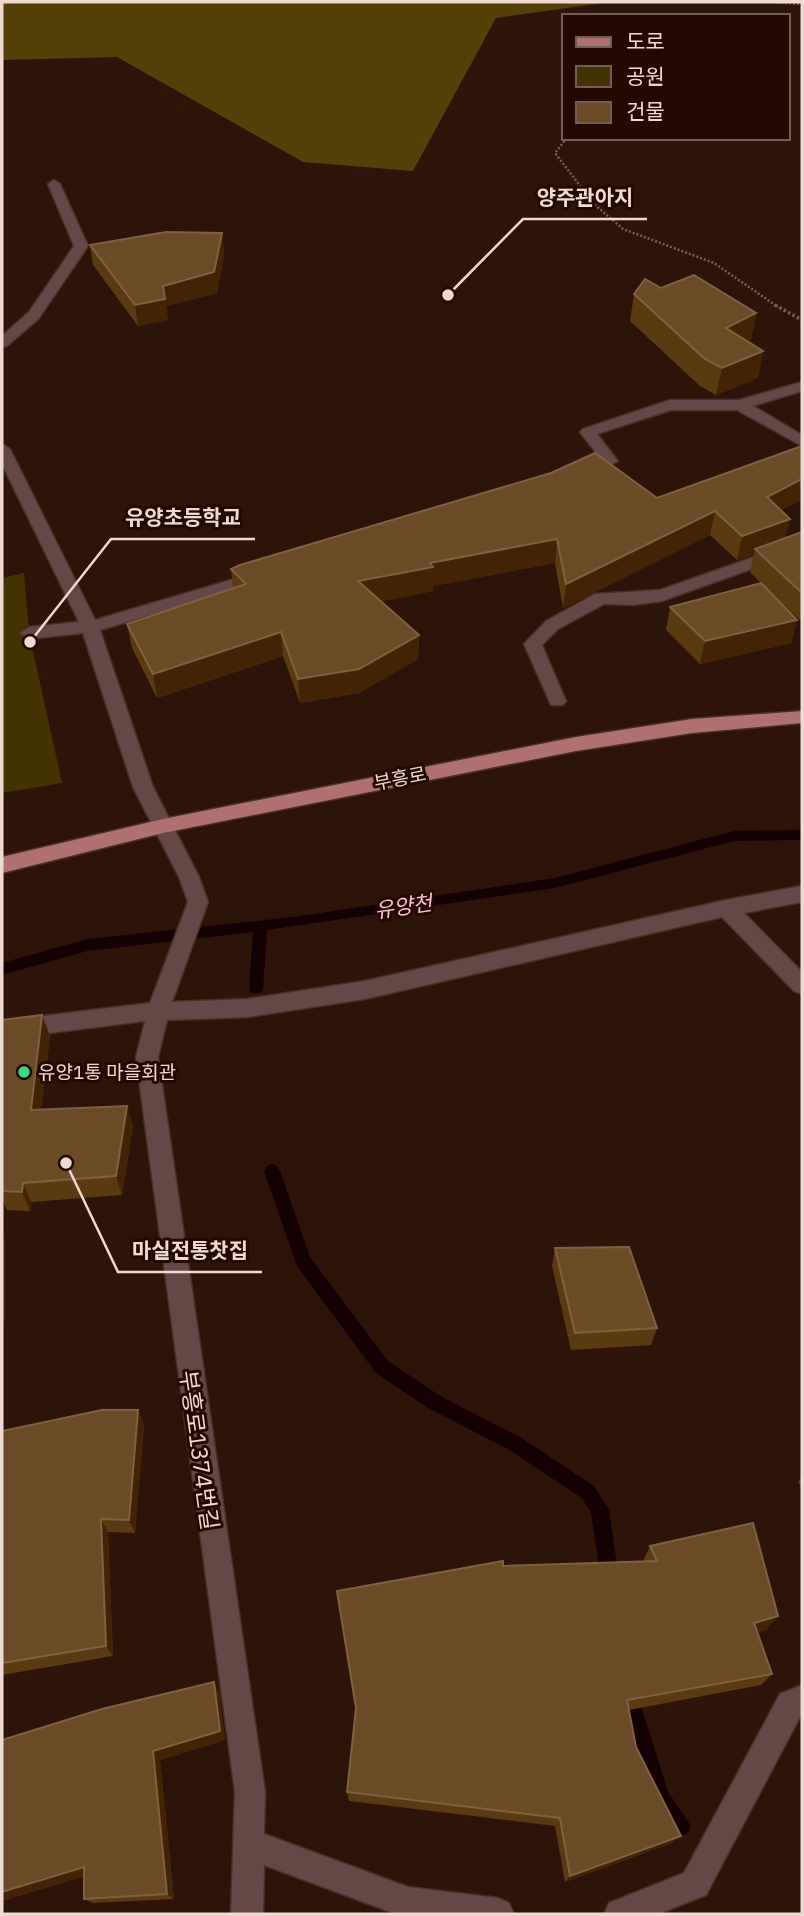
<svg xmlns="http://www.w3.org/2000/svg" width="804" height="1916" viewBox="0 0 804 1916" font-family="'IBM Plex Sans','Noto Sans KR',sans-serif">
<rect width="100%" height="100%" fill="#2e1308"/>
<path fill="#443200" d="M24,573l5,60 33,150 -60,10v-215z"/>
<path fill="#544008" d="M2,2h608l-114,16 -83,153 -110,-9 -186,-105 -115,3z"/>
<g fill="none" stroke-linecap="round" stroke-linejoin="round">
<g fill="#150004" fill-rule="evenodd">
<path d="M802,830v10l-68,1 -179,47 -288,42 -4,59 -2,4h-10l-2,-4 4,-57 -166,19 -85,24v-12l85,-24 206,-22 262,-39 179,-47z"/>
<path d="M272,1164l5,2 3,5 30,86 78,104 52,35 80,41 74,49 15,24 10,69 -2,7 -7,2 -7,-2 -2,-7 -10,-66 -9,-15 -74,-49 -80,-41 -52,-35 -79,-107 -33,-95 3,-5z"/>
<path d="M627,1683l7,3 3,7 31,99 23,34 -3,7 -7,3c-33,-13 -53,-109 -64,-143l3,-7z"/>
</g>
<g stroke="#492f24" stroke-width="3">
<g id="minor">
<path d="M54,180l6,4 28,62 -49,72 -32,28 -5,1v-11l27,-24 45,-66 -26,-62z"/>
<path d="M802,382v9l-49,15 49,29v11l-65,-36h-66l-74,24 21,27 -30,16h-12l-2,-3 27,-15 -21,-27 3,-3 87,-29h69z"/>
<path d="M2,444l8,5 85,171 163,-48 8,5 -2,4 -164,49 53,157 46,90 9,25 -36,100 75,-3 118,-18 361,-81 76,-14v16l-58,11 58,59v22l-8,-3 -72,-74 -357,82 -118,18 -80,3 -9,37 107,735 -1,42 144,53 90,11 11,5 5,11h-118l-132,-49 -1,49h-32l4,-122 -99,-735 9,-36 -143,18v-18l148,-18 38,-101 -9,-25 -46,-90 -50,-154 -54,6 -9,-6 9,-6 50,-5 -77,-158z"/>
<path d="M802,540v11l-140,50 -28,4 -30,-1 -46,25 -16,16 24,56 -3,4h-12l-27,-61 22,-23 49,-27 65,-4z"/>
<path d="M802,1685v28l-96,182 -48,19h-54l5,-11 75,-30 96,-179z"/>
</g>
</g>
<g stroke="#492f24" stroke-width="3">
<path id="major" d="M802,711v12l-110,10 -116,18 -413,82 -161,40v-16l161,-38 413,-82 116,-18z"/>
</g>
<g stroke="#765e54" stroke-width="2.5" stroke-dasharray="2 2" stroke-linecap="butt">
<path d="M773,2l29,2"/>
<path d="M567,138l-12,15 39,51 29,25 91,34 64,44"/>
</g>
<path stroke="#765e54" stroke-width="3.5" stroke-dasharray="2.5 2.5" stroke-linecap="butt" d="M775,305l27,15"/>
<use href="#minor" fill="#654746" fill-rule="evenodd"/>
<use href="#major" fill="#ae7170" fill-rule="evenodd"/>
</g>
<g fill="#5b3911">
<path d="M222,233l2,21 -7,39 -51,13 2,14 -30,6 -45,-61 -3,-20z"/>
<path d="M634,294l122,19 -5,27 -3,1 15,10 -5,27 -42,17 -16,-9 -70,-65z"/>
<path d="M657,498l125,13 4,27 16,-6v90l-33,-31 28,29 -6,23 -91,21 -34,-34 4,-23 91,-24 -11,-11 4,-18 -17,6 -27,-25 -147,73 -8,-45 -122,23v5l-52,10 38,34 -1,24 -59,34 -59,10 -17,-47 -126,42 -25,-50 -5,-24 106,-36 -2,-19z"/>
<path d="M42,1015l8,21 -9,74 86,-4 6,20 -11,69 -91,7 -1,9 -23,-1 -5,-11v-179z"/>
<path d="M555,1248l102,80 -6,17 -80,5 -19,-84z"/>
<path d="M144,1425l-9,108 -27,-1 5,124 -111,19v-244z"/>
<path d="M802,1476v13l-4,-7z"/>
<path d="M650,1546l117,83 -9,3 14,42 -11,11 -132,25 7,37 45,89 -9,7 -107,39 -10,-56 -206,-25 -2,-9 9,-83 147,-143 140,-5z"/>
<path d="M214,1682l5,10 6,48 -65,20 14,139 -81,4 -9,-4v-23l-82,25z"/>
</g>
<g fill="#422304">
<path d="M222,233l2,21 -7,39 -51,13 2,14 -30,6 -3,-21 28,-19z"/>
<path d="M756,313l-5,27 -30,15 5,-27z"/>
<path d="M763,351l-5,27 -42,17 6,-27z"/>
<path d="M802,479v21l-40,21 5,-24z"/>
<path d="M715,511l-5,24 -147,73 3,-24z"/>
<path d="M790,519l-6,24 -29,6 -1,5 -17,6 5,-24z"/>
<path d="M557,539l-2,24 -122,23v5l-74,15 -1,-25 72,-18z"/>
<path d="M797,620l-6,23 -91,21 5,-23z"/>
<path d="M281,632l2,24 -126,42 -4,-24z"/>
<path d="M419,635l-1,24 -59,34 -59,10 -2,-24z"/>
<path d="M42,1015l8,21 -11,94 -8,-20z"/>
<path d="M127,1106l6,20 -11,69 -6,-19z"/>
<path d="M23,1183l8,19 -1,9 -8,-19z"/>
<path d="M2,1233l3,7v81l-3,1z"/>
<path d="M138,1410l6,15 -9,108 -6,-13z"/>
<path d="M101,1519l7,13 5,124 -7,-10z"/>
<path d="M778,1616l-11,13 -23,7 10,-13z"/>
<path d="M214,1682l5,10 6,48 -65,20 14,139 -7,-5 -14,-143z"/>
<path d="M681,1836l-9,7 -107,39 5,-6z"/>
<path d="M84,1867l9,6 -91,28v-9z"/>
</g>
<g fill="#6b4a26" stroke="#7f6141" stroke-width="2">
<path d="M166,232l56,1 -8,39 -51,14 2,13 -30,6 -45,-60z"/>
<path d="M694,275l62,38 -30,15 37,23 -41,17 -17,-9 -71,-65 11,-15 16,9z"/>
<path d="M802,446v33l-35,18 23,22 -48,17 -27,-25 -149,73 -9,-45 -127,24 3,4 -75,14 61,54 -60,34 -61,10 -17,-47 -128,42 -26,-50 119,-40 -15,-15 9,-4 311,-92 44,-20 62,45z"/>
<path d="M802,532v61l-47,-44z"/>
<path d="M761,583l36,37 -92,21 -35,-34z"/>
<path d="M42,1015l-11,95 96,-4 -11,70 -93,7 -1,9 -20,-1v-171z"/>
<path d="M629,1247l28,81 -82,5 -20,-85z"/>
<path d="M102,1410h36l-9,110 -28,-1 5,127 -104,17v-232z"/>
<path d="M753,1523l25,93 -24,7 18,51 -145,26 9,47 45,89 -111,40 -10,-58 -213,-26 9,-84 -19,-117 166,-30v5l154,-5 -7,-15z"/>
<path d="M214,1682l6,49 -67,20 14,143 -83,5v-32l-82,25v-152l100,-31z"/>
</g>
<circle fill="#3cd77e" stroke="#230902" stroke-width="2.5" cx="24" cy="1072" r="7"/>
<g text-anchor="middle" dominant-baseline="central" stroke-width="6" stroke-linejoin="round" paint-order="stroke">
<g font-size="19" fill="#eedad3" stroke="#230902">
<text transform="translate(400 778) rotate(-11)">부흥로</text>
</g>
<g font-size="19" fill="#eedad3" stroke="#230902" text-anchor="start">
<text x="38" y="1072">유양1통 마을회관</text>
</g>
<g font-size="21" font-style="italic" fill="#fec1d4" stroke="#230902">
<text transform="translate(403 906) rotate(-8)">유양천</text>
</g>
<g font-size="23" fill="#eedad3" stroke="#230902">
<text transform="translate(200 1450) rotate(82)">부흥로1374번길</text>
</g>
</g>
<path fill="none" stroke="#eedad3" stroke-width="2.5" d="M448 295L523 219H647M30 642L111 539H255M66 1163L118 1272H262"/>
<g fill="#eedad3" stroke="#230902" stroke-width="2.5">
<circle cx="448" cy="295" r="7"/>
<circle cx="30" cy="642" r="7"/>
<circle cx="66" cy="1163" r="7"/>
</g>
<g font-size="21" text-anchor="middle" font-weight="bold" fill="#eedad3" stroke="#230902" stroke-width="6" stroke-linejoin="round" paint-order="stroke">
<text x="585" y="205">양주관아지</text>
<text x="183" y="525">유양초등학교</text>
<text x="190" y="1258">마실전통찻집</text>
</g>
<rect width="804" height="1916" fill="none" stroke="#eedad3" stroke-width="7"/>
<rect x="562" y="14" width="228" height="126" fill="#230902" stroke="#745d56" stroke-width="2"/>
<rect x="576" y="37" width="35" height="10" fill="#ae7170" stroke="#745d56" stroke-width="2"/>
<text x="626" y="49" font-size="21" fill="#eedad3">도로</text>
<rect x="576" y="66" width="35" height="21" fill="#443200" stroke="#745d56" stroke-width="2"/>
<text x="626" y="84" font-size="21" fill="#eedad3">공원</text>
<rect x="576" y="102" width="35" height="21" fill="#6b4a26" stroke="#745d56" stroke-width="2"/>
<text x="626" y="119" font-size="21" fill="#eedad3">건물</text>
</svg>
